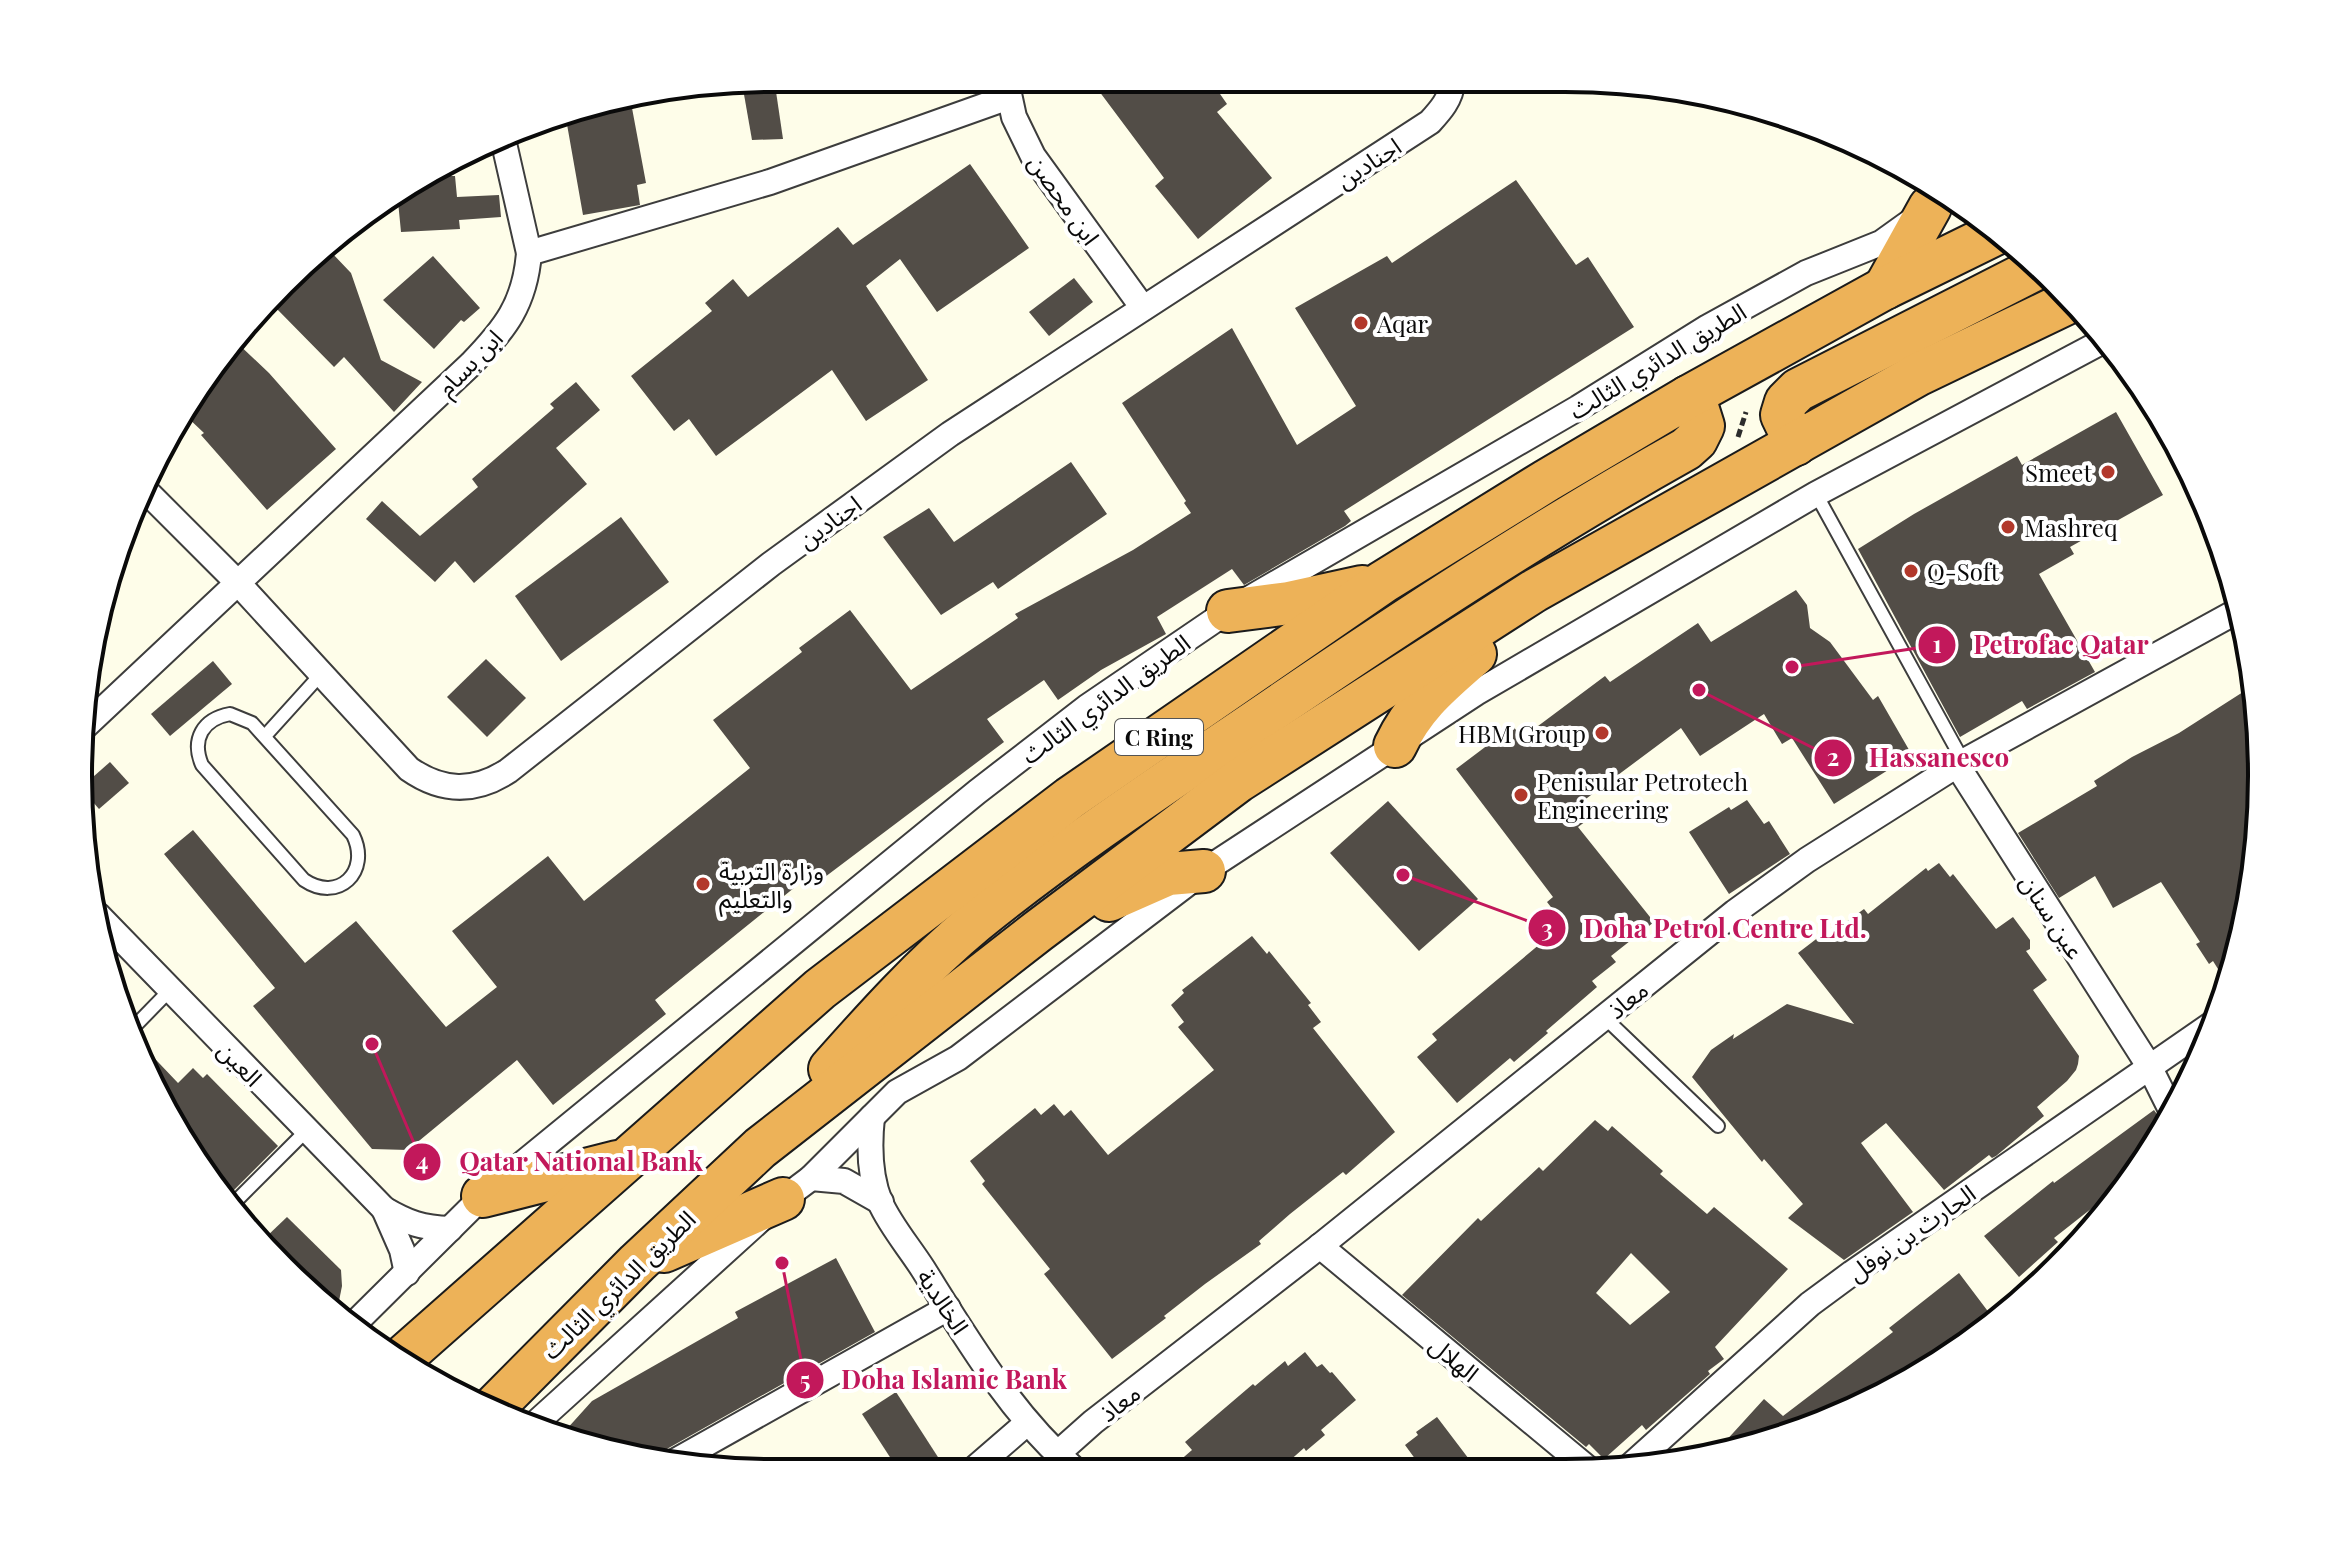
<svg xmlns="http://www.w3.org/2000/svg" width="2340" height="1551" viewBox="0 0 2340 1551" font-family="'Playfair Display','Noto Sans Arabic',serif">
<rect width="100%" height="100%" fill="#fefde9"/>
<g fill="#524d47" fill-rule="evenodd">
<path d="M774,78l9,61 -31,1 -10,-57z"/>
<path d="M1114,80l97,1 16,23 -10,8 55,66 -74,61 -43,-53 9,-8 -65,-87z"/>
<path d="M618,104l1,5 13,-1 14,75 -9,2 3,20 -57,10 -18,-102z"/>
<path d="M970,164l59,84 -92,64 -37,-53 -34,27 62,94 -62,41 -34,-51 -116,86 -27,-37 -15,12 -43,-55 81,-65 -7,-8 28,-24 15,18 90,-70 15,18z"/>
<path d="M447,166l1,10h7l2,21 42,-2 2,22 -42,3 1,9 -59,3 -4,-41z"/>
<path d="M1516,180l60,85 12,-8 46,70 -290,184 7,10 -6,5 -101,59 -12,-16 -75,48 9,17 -65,36 -43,30 -14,-20 -57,39 17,23 -187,141 -7,-8 -155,125 11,14 -113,91 -36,-45 -109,90 -36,-1 -119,-143 22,-18 -111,-134 29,-24 112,133 51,-42 90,106 51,-40 -45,-56 96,-75 36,45 166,-133 -37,-48 89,-68 -3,-4 51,-38 61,80 107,-72 -3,-4 118,-64 58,-37 -7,-10 2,-2 -64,-98 110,-75 65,117 59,-39 -61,-98 92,-52 5,7z"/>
<path d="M331,252l20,21 30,87 41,22 -28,30 -50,-55 -10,10 -59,-60z"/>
<path d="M433,256l47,52 -16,14 -3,-2 -27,29 -51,-49z"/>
<path d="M1074,278l19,24 -44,34 -20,-24z"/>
<path d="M234,340l35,33 67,76 -69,61 -66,-75 3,-2 -19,-18 37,-64z"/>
<path d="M576,382l24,28 -44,38 31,36 -113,99 -19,-22 -20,21 -69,-63 16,-18 38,35 58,-49 -6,-8 82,-71 -4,-4z"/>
<path d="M2116,412l47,83 -93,52 4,7 -35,20 56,98 -68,37 -5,-8 -62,36 -102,-188 56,-35 103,-58 5,9z"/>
<path d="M1071,462l36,52 -109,75 -5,-7 -52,33 -58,-78 46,-29 25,34z"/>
<path d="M621,517l48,65 -108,79 -46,-65z"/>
<path d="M1796,590l11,15 3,23 20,14 43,58 5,-4 34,59 -78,49 -42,-66 -10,6 -18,-30 -64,42 -19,-28 -106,79 11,14 -8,6 76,95 -43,34 5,6 -24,19 5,6 -51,44 2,2 -34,29 -4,-4 -53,45 -40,-46 20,-17 -5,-6 132,-110 -17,-22 6,-5 -97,-128 57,-43 9,12 83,-62 5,6 88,-59 13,19z"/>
<path d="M486,659l40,39 -39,39 -40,-40z"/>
<path d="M213,661l19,23 -62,52 -19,-22z"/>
<path d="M2243,692l5,7 7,-5 6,36 -5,137 -28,118 -15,-24 -4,3 -13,-20 4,-2 -39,-60 -48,26 -18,-32 -36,22 -41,-65 79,-47 -3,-5 38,-24 47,-24z"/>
<path d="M110,762l19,21 -30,26 -13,-15 -1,-10z"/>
<path d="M1747,800l17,24 5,-3 21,33 -61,40 -40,-62 40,-25 2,3z"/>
<path d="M1388,801l90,98 -59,52 -89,-98z"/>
<path d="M1939,863l11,14 3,-3 43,55 17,-12 17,23v9l-4,2 21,29 -14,10 46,66 -1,8 -2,6 -9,11 -30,26 7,9 -48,40 -4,2 -3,-3 -45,35 -58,-67 -25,20 52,69 -69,48 -56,-42 15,-14 -39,-45 -2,3 -70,-85 19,-27 23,-16 -1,5 54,-35 67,20 -56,-71 30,-23 3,3 33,-24 4,5 58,-46 2,3z"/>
<path d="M1252,936l15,18 2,-3 42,52 -3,2 13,17 -8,6 82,104 -49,43 -3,-3 -53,42 -31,27 2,3 -56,40 -41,32 2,2 -54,41 -68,-85 6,-5 -68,-85 3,-3 -15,-20 65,-53 6,7 13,-11 10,12 7,-6 37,45 106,-85 -36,-43 6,-5 -13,-17 13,-12 -2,-3z"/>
<path d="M139,1042l39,41 15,-15 10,10 4,-4 71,72 -49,49 -57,-70z"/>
<path d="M2154,1110l12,17 -40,57 -11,6 -61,48 4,4 -39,35 -35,-41 69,-55 1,2z"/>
<path d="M1595,1120l13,11 4,-5 51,45 -3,3 47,40 7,-7 74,62 -73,78 9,12 -16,12 2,3 -64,56 -4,-5 -38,34 -15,-15 -3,3 -184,-152 76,-77 3,3 58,-54 4,4zM1631,1253l39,39 -40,33 -34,-32z"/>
<path d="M287,1217l54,53 1,16 -3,15 -9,8 -15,-9 -50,-62z"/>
<path d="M836,1258l39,74 -210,118 -7,9 -93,-28 27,-30 146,-83 -3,-6z"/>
<path d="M1959,1273l37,49 -7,7 -116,72 -128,48 -32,6 51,-56 19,17 110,-84 -4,-4z"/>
<path d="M1305,1352l12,15 5,-3 8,9 2,-1 24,28 -35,30 4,5 -19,16 -2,-3 -25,22 -109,-1 22,-19 -7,-8 68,-58 2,2 30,-25 3,5z"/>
<path d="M896,1392l49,76h-48l-35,-54z"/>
<path d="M1437,1417l41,54h-54l-19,-26 13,-10 -2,-3z"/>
</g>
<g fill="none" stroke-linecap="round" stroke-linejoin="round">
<g stroke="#3d3d3d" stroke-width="16">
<g id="lane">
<path d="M1816,494l147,267"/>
<path d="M230,714l22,9 101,112c18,37 -15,68 -49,45l-102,-115c-11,-26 1,-46 28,-51z"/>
<path d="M265,736l57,-63"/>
<path d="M1604,1017l114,109"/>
<path d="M132,1029l38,-39"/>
<path d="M235,1202l72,-72"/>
</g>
</g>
<g stroke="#3d3d3d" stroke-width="28">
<g id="street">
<path d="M1006,80l8,37 19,39 110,152"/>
<path d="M503,139l26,114"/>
<path d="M143,488l94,94 172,187c33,23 65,24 99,2l263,-207 179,-130 480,-312c10,-11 21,-23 22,-39"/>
<path d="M80,731l391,-367c34,-35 54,-60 58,-111l241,-71 239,-85"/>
<path d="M1957,765l192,301 24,48"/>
<path d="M98,915l286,294c24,14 38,19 66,20"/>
<path d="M872,1117c-3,28 -3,58 8,85 10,23 29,45 43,67 44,70 88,145 151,200"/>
<path d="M811,1178l33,3 37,21"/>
<path d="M384,1209l18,41 5,23"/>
<path d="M1320,1246l271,225"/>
<path d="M353,1325l130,-129 494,-404 110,-85 141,-96 350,-203 130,-81 98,-54 75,-30 32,-23"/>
<path d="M537,1422l246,-223 28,-21 86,-86 61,-34 246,-187 191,-125 81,-53 340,-199 291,-155"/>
<path d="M1057,1454l36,-32 227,-176 415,-334 72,-52 150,-95 284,-156"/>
<path d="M672,1463l276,-155"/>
<path d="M975,1468l52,-45"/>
<path d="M1627,1469l183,-165 42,-31 363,-251"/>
</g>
</g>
<g stroke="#1b1b1b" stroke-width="46">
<g id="highway">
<path d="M1885,288l45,-81"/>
<path d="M1796,444l-14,-29 4,-13 12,-12 241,-123"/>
<path d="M1228,611l61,-8 73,-16"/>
<path d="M1395,746c20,-42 46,-62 80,-92"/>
<path d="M1109,900l59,-26 36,-3"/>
<path d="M830,1069c46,-52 92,-103 145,-147 94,-76 196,-143 296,-211 135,-92 272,-182 415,-262l10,-9 7,-14 -6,-19 -9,-10"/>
<path d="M483,1196l134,-34"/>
<path d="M664,1251l119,-52"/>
<path d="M402,1358l418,-369 250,-191 313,-216 163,-101 142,-84 197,-109 112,-55"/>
<path d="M492,1409l145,-146 123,-115 278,-217 200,-150 296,-190 385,-217 152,-73"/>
</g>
</g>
<path stroke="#2c2c2c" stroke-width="5" stroke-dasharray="8 4" stroke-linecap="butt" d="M1738,437l8,-25"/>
<use href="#lane" stroke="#fff" stroke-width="12"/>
<use href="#street" stroke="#fff" stroke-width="24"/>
<use href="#highway" stroke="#edb258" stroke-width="42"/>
</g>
<g fill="#b2382b" stroke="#fff" stroke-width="3">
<circle cx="1361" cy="323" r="8"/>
<circle cx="2108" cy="472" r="8"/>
<circle cx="2008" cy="527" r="8"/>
<circle cx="1911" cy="571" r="8"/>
<circle cx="1602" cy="733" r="8"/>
<circle cx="1521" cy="795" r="8"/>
<circle cx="703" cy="884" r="8"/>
</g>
<g text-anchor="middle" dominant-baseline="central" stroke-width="8" stroke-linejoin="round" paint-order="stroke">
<rect fill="#fff" stroke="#545454" stroke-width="2" x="1115" y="719" width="88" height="36" rx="6"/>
<g font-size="22" font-weight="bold" fill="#0a0a0a">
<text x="1159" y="737">C Ring</text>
</g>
<g font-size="24" fill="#0a0a0a" stroke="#fff">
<text transform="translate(1368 162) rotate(-33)">اجنادين</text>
<text transform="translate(1065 199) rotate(55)">ابن محصن</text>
<text transform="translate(1657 360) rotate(-31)">الطريق الدائري الثالث</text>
<text transform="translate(469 362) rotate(-46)">ابن بسام</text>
<text transform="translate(829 521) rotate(-36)">اجنادين</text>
<text transform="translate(1105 698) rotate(-36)">الطريق الدائري الثالث</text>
<text transform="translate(2053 916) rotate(57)">عين سنان</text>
<text transform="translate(1627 999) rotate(-39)">معاذ</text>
<text transform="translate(241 1063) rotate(46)">العين</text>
<text transform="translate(1911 1232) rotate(-35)">الحارث بن نوفل</text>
<text transform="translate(618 1284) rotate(-44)">الطريق الدائري الثالث</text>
<text transform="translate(944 1301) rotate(57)">الخالدية</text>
<text transform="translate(1455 1358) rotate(40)">الهلال</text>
<text transform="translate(1119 1402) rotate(-38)">معاذ</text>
</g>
<g font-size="24" fill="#0a0a0a" stroke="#fff" text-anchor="start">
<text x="1377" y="323">Aqar</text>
<text x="2092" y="472" text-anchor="end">Smeet</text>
<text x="2024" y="527">Mashreq</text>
<text x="1927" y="571">Q-Soft</text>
<text x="1586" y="733" text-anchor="end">HBM Group</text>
<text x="1537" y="781">Penisular Petrotech<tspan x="1537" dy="28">Engineering</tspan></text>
<text x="719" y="870">وزارة التربية<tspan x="719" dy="28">والتعليم</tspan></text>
</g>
</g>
<path d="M0 0H2340V1551H0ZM775 92H1565A683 683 0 0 1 2248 775V776A683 683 0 0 1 1565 1459H775A683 683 0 0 1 92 776V775A683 683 0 0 1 775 92Z" fill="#fff" fill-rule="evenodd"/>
<path fill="none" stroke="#0a0a0a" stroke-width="4" d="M775 92H1565A683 683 0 0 1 2248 775V776A683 683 0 0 1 1565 1459H775A683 683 0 0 1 92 776V775A683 683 0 0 1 775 92Z"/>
<path fill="none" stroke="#c2185b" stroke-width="3" d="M1792 667L1937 645M1699 690L1833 758M1403 875L1547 928M372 1044L422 1162M782 1263L805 1380"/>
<g fill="#c2185b" stroke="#fff" stroke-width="3">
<circle cx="1792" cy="667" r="8"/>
<circle cx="1699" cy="690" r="8"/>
<circle cx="1403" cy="875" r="8"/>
<circle cx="372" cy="1044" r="8"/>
<circle cx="782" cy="1263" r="8"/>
<circle cx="1937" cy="645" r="20"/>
<circle cx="1833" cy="758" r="20"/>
<circle cx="1547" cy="928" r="20"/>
<circle cx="422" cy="1162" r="20"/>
<circle cx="805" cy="1380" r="20"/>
</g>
<g font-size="24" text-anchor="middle" font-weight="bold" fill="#fff">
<text x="1937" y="653">1</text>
<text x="1833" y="766">2</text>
<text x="1547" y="937">3</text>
<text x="422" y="1170">4</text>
<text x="805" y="1389">5</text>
</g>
<g font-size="26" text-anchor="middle" font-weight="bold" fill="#c2185b" stroke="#fff" stroke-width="8" stroke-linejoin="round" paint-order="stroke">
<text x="2061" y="654">Petrofac Qatar</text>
<text x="1939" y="767">Hassanesco</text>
<text x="1725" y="938">Doha Petrol Centre Ltd.</text>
<text x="581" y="1171">Qatar National Bank</text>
<text x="954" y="1389">Doha Islamic Bank</text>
</g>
</svg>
